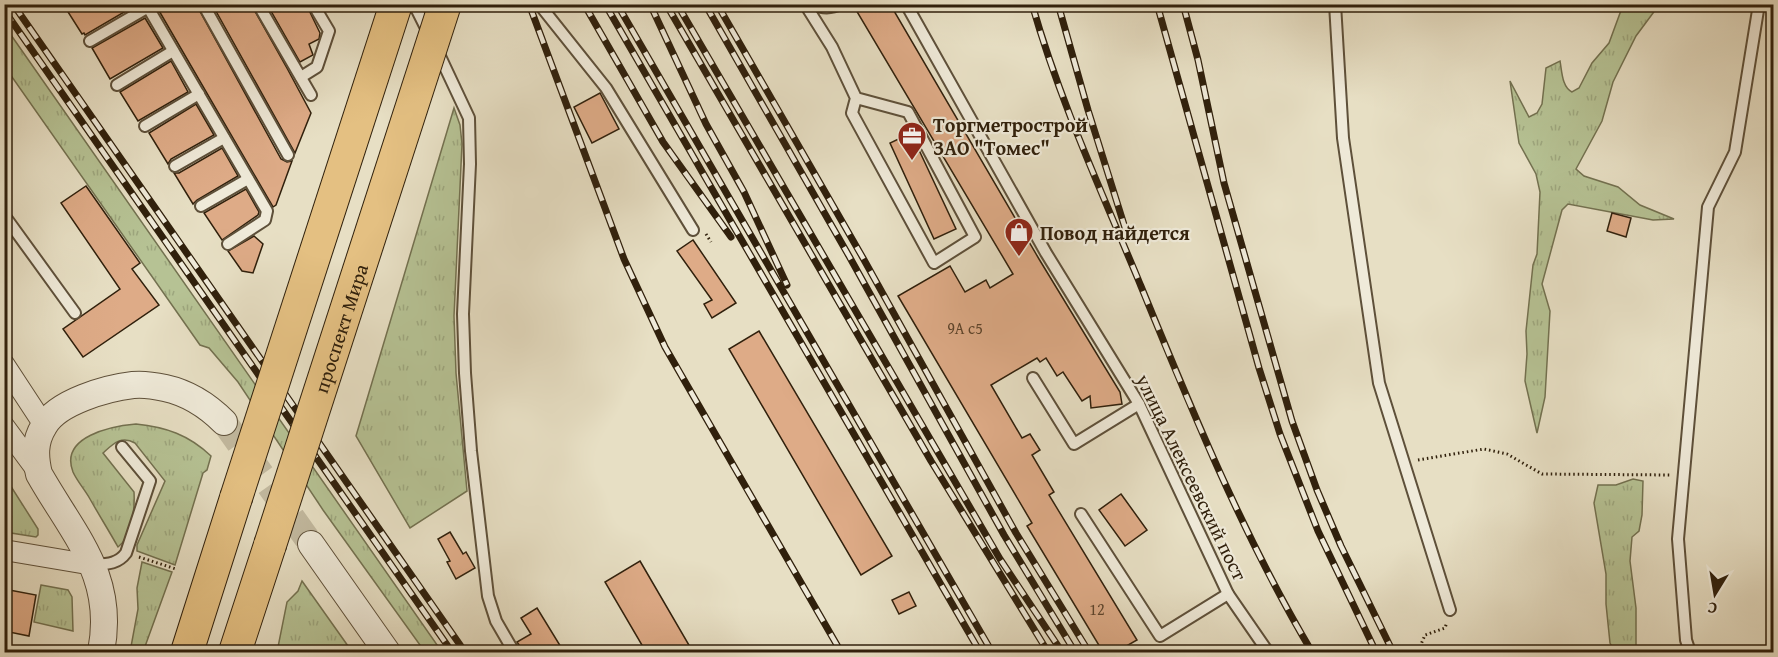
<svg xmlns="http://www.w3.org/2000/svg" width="1778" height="657" viewBox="0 0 1778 657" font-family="'Gentium Book Plus',serif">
<defs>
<pattern id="grass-tufts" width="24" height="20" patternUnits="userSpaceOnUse" patternTransform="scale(1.5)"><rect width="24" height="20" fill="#b6c294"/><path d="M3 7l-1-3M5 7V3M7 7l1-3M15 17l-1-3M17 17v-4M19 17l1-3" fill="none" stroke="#9da67e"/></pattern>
</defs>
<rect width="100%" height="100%" fill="#e7dfc4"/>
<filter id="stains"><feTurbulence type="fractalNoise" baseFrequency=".00333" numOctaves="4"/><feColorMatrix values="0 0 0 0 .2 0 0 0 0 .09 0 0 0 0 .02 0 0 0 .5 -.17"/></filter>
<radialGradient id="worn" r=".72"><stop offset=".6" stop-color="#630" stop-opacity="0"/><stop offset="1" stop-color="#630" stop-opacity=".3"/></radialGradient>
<g fill="url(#grass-tufts)" stroke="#737150" stroke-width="1.5">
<path d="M1623,5h36l-23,31 -23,46 -11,39 -26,48 8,7 34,11 22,18 34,14 -21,1 -85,-16 -6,6 -20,74 8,27 -5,86 -8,36 -12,-52 2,-27 -1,-23 7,-66 4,-11 3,-62 -4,-18 -17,-31 -9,-62 19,36 8,-4 5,-9 4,-36 14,-7c2,11 2,26 12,31l7,-4 13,-25 17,-20z"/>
<path d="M4,25l438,627h-17l-102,-142 -85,-128 -29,-34 -9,-3 -195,-278z"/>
<path d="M454,108l6,17 2,19 -8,172 2,57 11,118 -57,37 -54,-92z"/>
<path d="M136,424c30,3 53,11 75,32l-4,14 -4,3 -28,92 -38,-14v-6l28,-64 -30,-38c-14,-8 -22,1 -32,10l31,39c1,17 -2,45 -16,55 -9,-16 -19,-32 -28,-48 -5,-9 -13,-18 -17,-27 -14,-36 40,-46 63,-48z"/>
<path d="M5,477l33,52v6l-2,2 -31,-5z"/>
<path d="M1633,479l10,2 -1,34 -3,16 -7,6 -2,24 6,47v44h-21l-5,-9 -4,-39v-30l-12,-71 4,-18h18z"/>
<path d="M142,562l30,10 -29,80h-13l8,-43 -1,-21z"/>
<path d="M302,581l46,65 3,6h-74l10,-50 11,-11z"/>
<path d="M41,585l27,5 4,7 1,34 -39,-9z"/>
</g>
<g fill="#deab87" stroke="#30200c" stroke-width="1.5">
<path d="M63,4h75l-53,31 -1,-2 -2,1z"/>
<path d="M159,4h37l85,155 6,3 5,-1 -16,44 -3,2 -115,-198z"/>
<path d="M212,4h39l37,66 23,43 -16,40z"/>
<path d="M267,4h39l14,29 -1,6 -10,5 4,11 -13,7z"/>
<path d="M865,4h25l149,255 81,133 2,12 -31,4 -1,-12 -8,5 -19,-29 -6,4 -11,-18 -6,4 -3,-4 -46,27 31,53 8,-4 10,16 -8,5 22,37 -5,3 88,145 -21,12h-13l-76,-126 5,-3 -134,-227 52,-30 15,26 21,-12 4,8 23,-14 -157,-264z"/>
<path d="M145,18l18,30 -53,31 -18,-31z"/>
<path d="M171,61l17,31 -50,29 -18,-29z"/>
<path d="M600,93l19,36 -27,14 -18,-36z"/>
<path d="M196,104l18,31 -43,24 -3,5 -19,-31z"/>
<path d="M911,133l45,96 -22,10 -44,-96z"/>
<path d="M222,148l16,28 -41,24 -4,4 -19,-31h5z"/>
<path d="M86,186l54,77 -8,6 27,36 -76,52 -20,-28 57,-40 -59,-86z"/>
<path d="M246,189l13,23 -1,3 -36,25 -18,-27z"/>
<path d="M1612,213l19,5 -5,19 -19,-6z"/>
<path d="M254,236l9,8 -10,29 -11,-2 -14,-20z"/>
<path d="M693,240l43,63 -24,15 -8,-14 8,-4 -35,-49z"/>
<path d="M759,331l133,225 -31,19 -132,-226z"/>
<path d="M1121,494l26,36 -22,16 -26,-36z"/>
<path d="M450,532l13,22 3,-2 9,16 -19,11 -9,-17 3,-1 -12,-22z"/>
<path d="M640,561l53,91h-47l-41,-70z"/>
<path d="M4,589l32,6 -7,41 -25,-5z"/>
<path d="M909,592l7,14 -17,8 -7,-14z"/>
<path d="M537,608l27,44h-40l-7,-10 14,-8 -10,-16z"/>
</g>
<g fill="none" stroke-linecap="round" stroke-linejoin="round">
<path stroke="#c2b99f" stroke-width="26" stroke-dasharray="26 13" stroke-linecap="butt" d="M224,422l87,122"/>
<g stroke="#5e503a" stroke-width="14">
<g id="service">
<path d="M146,4l121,207 -2,9 -37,24"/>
<path d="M203,4l85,151"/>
<path d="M258,4l53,91"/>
<path d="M414,4l15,30"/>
<path d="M539,4l67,84 87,142"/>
<path d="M805,4l27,43 24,51 -4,15 82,150 41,-26 -67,-125 -52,-14"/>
<path d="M812,4c9,4 19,5 28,0"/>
<path d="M906,4l140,249 93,151 89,190 40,58"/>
<path d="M1335,4l8,134 36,245 71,227"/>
<path d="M90,41l62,-36"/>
<path d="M437,50l32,68 1,46 -7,150 2,59 6,78 17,145 8,25 18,31"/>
<path d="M301,77l16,-10 12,-36 -16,-27"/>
<path d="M117,85l56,-34"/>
<path d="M145,126l54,-32"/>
<path d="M175,166l49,-28"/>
<path d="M201,206l47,-27"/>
<path d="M4,215l71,98"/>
<path d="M1033,378l41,66 65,-40"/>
<path d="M1081,514l79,122 68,-42"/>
<path d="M93,565c14,-1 25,-1 33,-12l24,-72 -28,-34"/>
<path d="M1690,652l-4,-12 -8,-101 30,-332 27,-55 24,-148"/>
</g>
</g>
<g stroke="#5e503a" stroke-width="22">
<g id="minor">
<path d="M4,364l40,61"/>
<path d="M4,426l34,46"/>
<path d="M4,550l89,15"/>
</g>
</g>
<g stroke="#5e503a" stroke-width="28">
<g id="tertiary">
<path d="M311,544l76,108"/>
<path d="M101,652c15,-76 -27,-116 -62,-178 -4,-17 -5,-32 5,-48 13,-24 63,-38 89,-41 10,-1 23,1 32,3 23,5 42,17 59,34"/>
</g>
</g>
<g stroke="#30200c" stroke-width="34">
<g id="primary">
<path d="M187,652l49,-154"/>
<path d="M235,652l35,-107"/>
</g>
</g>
<g stroke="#30200c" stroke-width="3" stroke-dasharray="1.5 3" stroke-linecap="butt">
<path d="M706,234l5,8"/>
<path d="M1418,460l66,-11 23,5 35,20 129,1"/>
<path d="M139,557l37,12"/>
<path d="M1413,652l6,-3 6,-14 20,-7 2,-6"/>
</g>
<use href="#service" stroke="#efead9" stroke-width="10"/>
<use href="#minor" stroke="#efead9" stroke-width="20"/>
<use href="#tertiary" stroke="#efead9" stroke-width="26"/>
<use href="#primary" stroke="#e4c082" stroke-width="32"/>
<g stroke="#30200c" stroke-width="7">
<g id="rail">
<path d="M13,4l452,648"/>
<path d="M529,4l95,255 41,88 176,305"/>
<path d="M584,4l79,138 68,95"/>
<path d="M605,4l375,648"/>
<path d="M617,4l375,648"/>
<path d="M650,4l56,120 38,68 43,93"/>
<path d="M666,4l265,457 117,191"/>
<path d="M677,4l323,555 62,93"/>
<path d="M705,4l144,252 155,279 71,117"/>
<path d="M717,4l146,254 153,275 73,119"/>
<path d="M1032,4c27,95 68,184 106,275 52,127 104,255 174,373"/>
<path d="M1058,4l30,106 38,121"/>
<path d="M1157,4l102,364 21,66 38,97 58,121"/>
<path d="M1183,4l15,56 26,123 68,238 25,69 24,56 52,106"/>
<path d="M4,10l448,642"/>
</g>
</g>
<use href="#rail" stroke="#efead9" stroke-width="4.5" stroke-dasharray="14" stroke-linecap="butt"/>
<g stroke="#30200c" stroke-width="34" stroke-linecap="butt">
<g id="primary-bridge">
<path d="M236,498l160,-494"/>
<path id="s1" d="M270,545l175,-541"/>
</g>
</g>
<use href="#primary-bridge" stroke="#e4c082" stroke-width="32"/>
</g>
<defs>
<g id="office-pin" transform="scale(1.5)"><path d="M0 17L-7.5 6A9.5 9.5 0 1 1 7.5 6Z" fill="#8f2418" stroke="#efead9"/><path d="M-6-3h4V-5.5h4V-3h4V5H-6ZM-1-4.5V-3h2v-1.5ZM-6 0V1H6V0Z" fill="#fff"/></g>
<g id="shop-pin" transform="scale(1.5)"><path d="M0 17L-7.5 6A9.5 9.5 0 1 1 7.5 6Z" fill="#8f2418" stroke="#efead9"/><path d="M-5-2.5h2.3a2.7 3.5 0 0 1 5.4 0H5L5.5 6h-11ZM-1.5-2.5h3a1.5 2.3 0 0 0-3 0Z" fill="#fff"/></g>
</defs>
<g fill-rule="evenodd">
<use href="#office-pin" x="912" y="136"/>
<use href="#shop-pin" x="1019" y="232"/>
</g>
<g text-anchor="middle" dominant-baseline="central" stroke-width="4.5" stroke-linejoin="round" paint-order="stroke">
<g font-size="16" fill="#5c432b">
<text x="965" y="328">9A c5</text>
<text x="1097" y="609">12</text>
</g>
<g font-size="20" font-weight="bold" fill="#30200c" stroke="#efead9" text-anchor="start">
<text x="933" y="124">Торгметрострой<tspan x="933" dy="23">ЗАО "Томес"</tspan></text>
<text x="1040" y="232">Повод найдется</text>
</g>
<g font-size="20" fill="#30200c" stroke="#efead9">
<text stroke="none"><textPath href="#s1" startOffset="228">проспект Мира</textPath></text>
<text transform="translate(1192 477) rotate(64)">улица Алексеевский пост</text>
</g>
</g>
<rect width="1778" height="657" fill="none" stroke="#e7dfc4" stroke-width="24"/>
<rect x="6" y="6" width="1766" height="645" fill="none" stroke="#30200c" stroke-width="3"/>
<rect x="12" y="12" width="1754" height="633" fill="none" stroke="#30200c" stroke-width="1.5"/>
<g transform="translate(1715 594) rotate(191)" stroke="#efead9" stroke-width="4.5" paint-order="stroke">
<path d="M0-4.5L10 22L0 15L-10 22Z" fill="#30200c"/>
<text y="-9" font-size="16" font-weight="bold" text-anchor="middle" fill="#30200c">С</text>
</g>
<rect width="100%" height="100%" filter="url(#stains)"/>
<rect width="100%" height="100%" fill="url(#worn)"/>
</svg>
